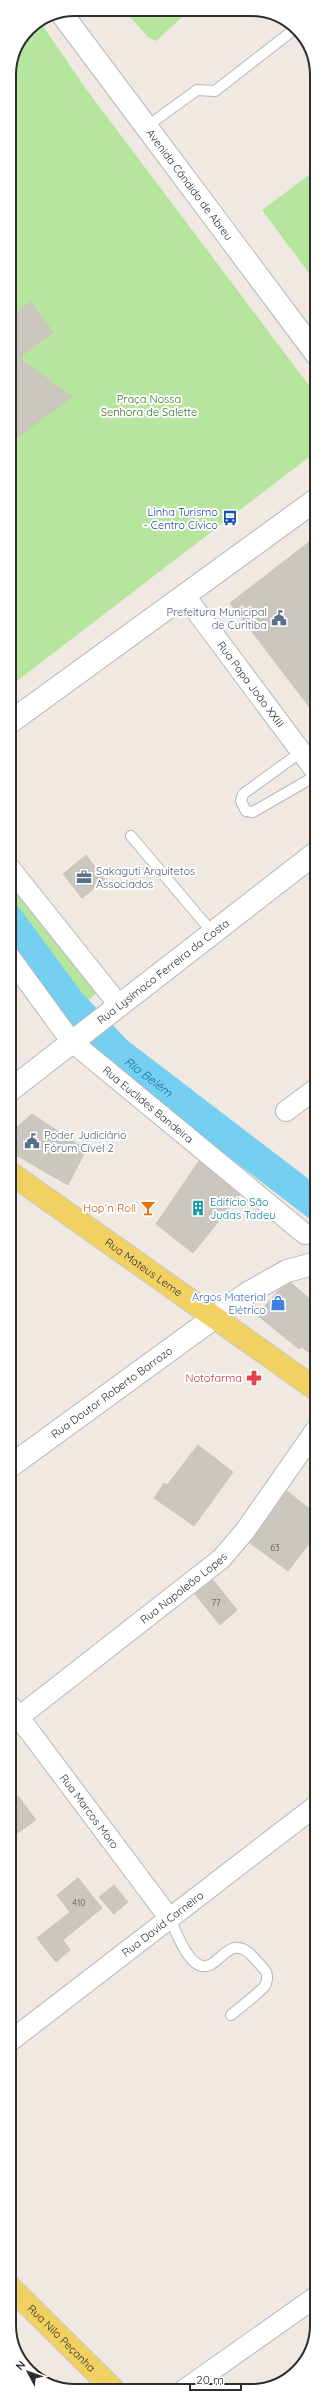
<svg xmlns="http://www.w3.org/2000/svg" width="326" height="2400" viewBox="0 0 326 2400" font-family="Quicksand,sans-serif">
<rect width="100%" height="100%" fill="#efe9e1"/>
<g fill="#b6e59e">
<path d="M124,10h56l1,8 -25,23 -8,-4z"/>
<path d="M41,23l45,66 228,303 3,6v53l-308,236v-612c5,-24 8,-42 32,-52z"/>
<path d="M317,169v115l-55,-74z"/>
<path d="M9,879l89,113 -29,24 -60,-76z"/>
</g>
<g fill="none" stroke-linecap="round" stroke-linejoin="round">
<path stroke="#75cff0" stroke-width="31" id="s1" d="M9,920l61,83 47,49 200,153"/>
</g>
<g fill="#cbc7bf" stroke="#cbc5ba">
<path d="M31,302l22,30 -34,26 53,39 -56,41 -7,-20v-99z"/>
<path d="M317,536v181l-87,-114z"/>
<path d="M86,855l19,25 -23,18 -19,-24z"/>
<path d="M32,1114l54,36 -18,35 -59,-34v-17z"/>
<path d="M199,1161l41,34 -47,58 -37,-29z"/>
<path d="M291,1283l26,22v54l-15,-12 -3,2 -42,-34 21,-24z"/>
<path d="M198,1445l35,27 -39,54 -40,-28 10,-15 3,2z"/>
<path d="M287,1491l30,24v30l-6,-4 -23,30 -38,-28z"/>
<path d="M213,1580l24,30 -17,15 -25,-31z"/>
<path d="M18,1796l18,24 -27,19v-36z"/>
<path d="M78,1878l24,30 -39,32 7,10 -14,12 -19,-24 33,-26 -13,-17z"/>
<path d="M114,1885l14,17 -14,12 -15,-17z"/>
</g>
<g fill="none" stroke-linecap="round" stroke-linejoin="round">
<g stroke="#b4b7c1" stroke-width="12">
<g id="lane">
<path d="M146,127l51,-37 18,1 81,-63"/>
<path d="M301,752l-58,42 -2,7 5,10 7,1 64,-37"/>
<path d="M131,836l81,96"/>
<path d="M170,1919c6,13 16,40 29,46 20,9 29,-37 55,-7 4,5 9,9 12,14 2,5 1,11 -2,15 -10,10 -22,19 -33,28"/>
</g>
</g>
<g stroke="#b4b7c1" stroke-width="22">
<g id="street">
<path id="s2" d="M185,596l132,177"/>
<path d="M9,867l110,138"/>
<path id="s3" d="M9,956l62,85 234,193"/>
<path d="M286,1111l31,-23"/>
<path id="s4" d="M9,1704l161,215"/>
<path id="s5" d="M19,1717l202,-158 24,-28 72,-103"/>
<path id="s6" d="M9,2042l308,-237"/>
<path d="M184,2390l133,-94"/>
</g>
</g>
<g stroke="#b4b7c1" stroke-width="24">
<g id="secondary">
<path id="s7" d="M62,14l255,341"/>
<path d="M9,723l308,-224"/>
<path id="s8" d="M9,1091l308,-239"/>
<path id="s9" d="M9,1467l239,-174 39,-22 30,-8"/>
</g>
</g>
<g stroke="#c9c9c9" stroke-width="24">
<g id="primary">
<path id="s10" d="M9,1172l308,218"/>
<path id="s11" d="M9,2286l104,103"/>
</g>
</g>
<use href="#lane" stroke="#fff" stroke-width="10"/>
<use href="#street" stroke="#fff" stroke-width="20"/>
<use href="#secondary" stroke="#fff" stroke-width="22"/>
<use href="#primary" stroke="#f2d163" stroke-width="22"/>
</g>
<defs>
<g id="bus-bare" transform="scale(1.2)"><path d="M-5-6H5V4H4V6H2V4H-2V6H-4V4H-5ZM-3.5-4V0h7V-4ZM-3.5 1.2v1.5H-2V1.2ZM2 1.2v1.5H3.5V1.2Z" fill="#1a4fb4" stroke="#fff" stroke-width="2.5" paint-order="stroke"/></g>
<g id="civic-bare" transform="scale(1.2)"><path d="M-.6-6.5H3V-4.5H.6V-3L4-1V1h2V6H-6V1h2V-1L-.6-3ZM-1.2 2.5V6h2.4V2.5Z" fill="#5c6f8a" stroke="#fff" stroke-width="2.5" paint-order="stroke"/></g>
<g id="office-bare" transform="scale(1.2)"><path d="M-6-3h4V-5.5h4V-3h4V5H-6ZM-1-4.5V-3h2v-1.5ZM-6 0V1H6V0Z" fill="#5c6f8a" stroke="#fff" stroke-width="2.5" paint-order="stroke"/></g>
<g id="bar-bare" transform="scale(1.2)"><path d="M-6-5H6L.8 .8V4.5H3.5V6h-7V4.5H-.8V.8Z" fill="#e8710a" stroke="#fff" stroke-width="2.5" paint-order="stroke"/></g>
<g id="building-bare" transform="scale(1.2)"><path d="M-4-6H4V6H1V3H-1V6H-4ZM-2.5-4.3h1.7v1.8h-1.7ZM.8-4.3h1.7v1.8H.8ZM-2.5-1h1.7V.8h-1.7ZM.8-1h1.7V.8H.8Z" fill="#0f9aa8" stroke="#fff" stroke-width="2.5" paint-order="stroke"/></g>
<g id="shop-bare" transform="scale(1.2)"><path d="M-5-2.5h2.3a2.7 3.5 0 0 1 5.4 0H5L5.5 6h-11ZM-1.5-2.5h3a1.5 2.3 0 0 0-3 0Z" fill="#3f7fe0" stroke="#fff" stroke-width="2.5" paint-order="stroke"/></g>
<g id="pharmacy-bare" transform="scale(1.2)"><path d="M-2-6h4v4h4v4h-4v4h-4v-4h-4v-4h4Z" fill="#e0444e" stroke="#fff" stroke-width="2.5" paint-order="stroke"/></g>
</defs>
<g fill-rule="evenodd">
<use href="#bus-bare" x="230" y="518"/>
<use href="#civic-bare" x="279" y="618"/>
<use href="#office-bare" x="84" y="877"/>
<use href="#civic-bare" x="32" y="1141"/>
<use href="#bar-bare" x="148" y="1208"/>
<use href="#building-bare" x="198" y="1208"/>
<use href="#shop-bare" x="278" y="1303"/>
<use href="#pharmacy-bare" x="254" y="1378"/>
</g>
<g text-anchor="middle" dominant-baseline="central" stroke-width="4" stroke-linejoin="round" paint-order="stroke">
<g font-size="9" fill="#555452">
<text x="275" y="1547">63</text>
<text x="216" y="1602">77</text>
<text x="79" y="1902">410</text>
</g>
<g font-size="11" fill="#2e2e2e" stroke="#fff">
<text stroke="none"><textPath href="#s7" startOffset="213">Avenida Cândido de Abreu</textPath></text>
<text stroke="none"><textPath href="#s2" startOffset="110">Rua Papa João XXIII</textPath></text>
<text stroke="none"><textPath href="#s8" startOffset="195">Rua Lysímaco Ferreira da Costa</textPath></text>
<text stroke="none"><textPath href="#s3" startOffset="205">Rua Euclides Bandeira</textPath></text>
<text stroke="none"><textPath href="#s10" startOffset="165">Rua Mateus Leme</textPath></text>
<text stroke="none"><textPath href="#s9" startOffset="127">Rua Doutor Roberto Barrozo</textPath></text>
<text stroke="none"><textPath href="#s5" startOffset="209">Rua Napoleão Lopes</textPath></text>
<text stroke="none"><textPath href="#s4" startOffset="134">Rua Marcos Moro</textPath></text>
<text stroke="none"><textPath href="#s6" startOffset="194">Rua David Carneiro</textPath></text>
<text stroke="none"><textPath href="#s11" startOffset="74">Rua Nilo Peçanha</textPath></text>
</g>
<g font-size="11" fill="#2c6e1b" stroke="#fff">
<text x="149" y="399">Praça Nossa<tspan x="149" dy="13">Senhora de Salette</tspan></text>
</g>
<g font-size="11" fill="#164399" stroke="#fff" text-anchor="end">
<text x="218" y="512">Linha Turismo<tspan x="218" dy="13">- Centro Cívico</tspan></text>
</g>
<g font-size="11" fill="#4e5e75" stroke="#fff" text-anchor="start">
<text x="267" y="612" text-anchor="end">Prefeitura Municipal<tspan x="267" dy="13">de Curitiba</tspan></text>
<text x="96" y="871">Sakaguti Arquitetos<tspan x="96" dy="13">Associados</tspan></text>
<text x="44" y="1135">Poder Judiciário<tspan x="44" dy="13">Fórum Cível 2</tspan></text>
</g>
<g font-size="11" fill="#0d838f" stroke="#fff" text-anchor="start">
<text x="210" y="1202">Edifício São<tspan x="210" dy="13">Judas Tadeu</tspan></text>
</g>
<g font-size="11" fill="#c56008" stroke="#fff" text-anchor="end">
<text x="136" y="1208">Hop´n Roll</text>
</g>
<g font-size="11" fill="#366cbe" stroke="#fff" text-anchor="end">
<text x="266" y="1297">Argos Material<tspan x="266" dy="13">Elétrico</tspan></text>
</g>
<g font-size="11" fill="#be3a42" stroke="#fff" text-anchor="end">
<text x="242" y="1378">Notofarma</text>
</g>
<g font-size="12" font-style="italic" fill="#0d6fa3" stroke="#fff">
<text stroke="none"><textPath href="#s1" startOffset="211">Rio Belém</textPath></text>
</g>
</g>
<path d="M0 0H326V2400H0ZM75 16H251A59 59 0 0 1 310 75V2325A59 59 0 0 1 251 2384H75A59 59 0 0 1 16 2325V75A59 59 0 0 1 75 16Z" fill="#fff" fill-rule="evenodd"/>
<path fill="none" stroke="#2e2e2e" stroke-width="2" d="M75 16H251A59 59 0 0 1 310 75V2325A59 59 0 0 1 251 2384H75A59 59 0 0 1 16 2325V75A59 59 0 0 1 75 16Z"/>
<g transform="translate(28 2372) rotate(311)" stroke="#ffffff" stroke-width="3" paint-order="stroke">
<path d="M0-3L7 15L0 10L-7 15Z" fill="#2e2e2e"/>
<text y="-6" font-size="11" font-weight="bold" text-anchor="middle" fill="#2e2e2e">N</text>
</g>
<path d="M190 2384v6h51v-6" fill="none" stroke="#2e2e2e" stroke-width="2"/>
<text x="196" y="2384" font-size="12" fill="#2e2e2e" stroke="#ffffff" stroke-width="3" paint-order="stroke">20 m</text>
</svg>
